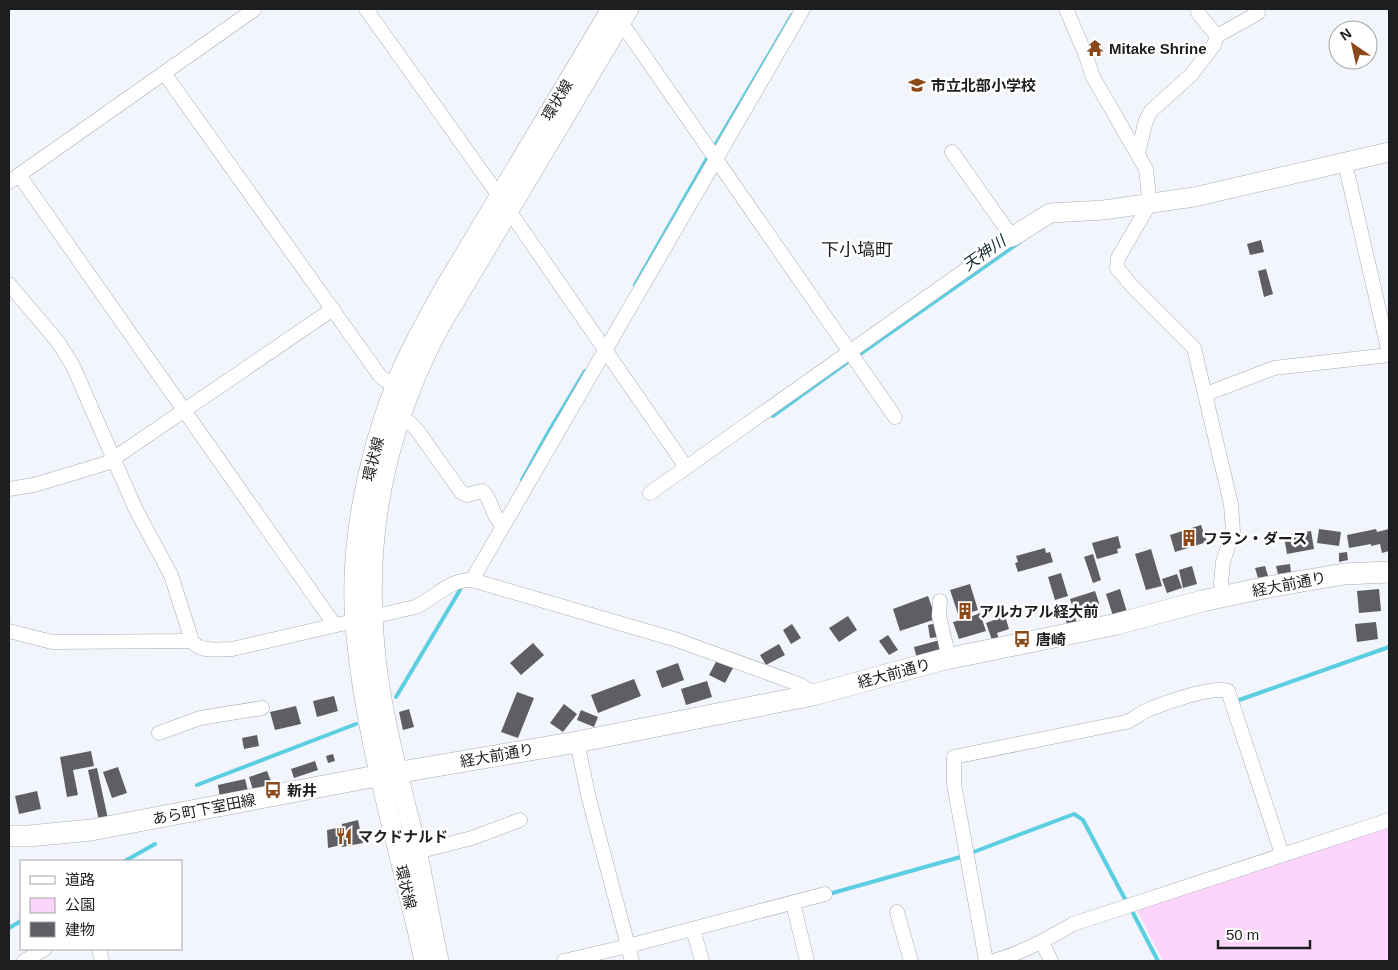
<svg xmlns="http://www.w3.org/2000/svg" width="1398" height="970" viewBox="0 0 1398 970" font-family="Arial,'Noto Sans JP',sans-serif">
<rect width="100%" height="100%" fill="#f2f5fc"/>
<path fill="#fcd4fc" d="M1389,825v136h-226l-27,-53z"/>
<g fill="none" stroke-linecap="round" stroke-linejoin="round">
<g stroke="#5bcee2" stroke-width="4">
<path d="M713,149l79,-134"/>
<path d="M635,285l74,-130"/>
<path d="M860,354l160,-112"/>
<path d="M773,416l75,-54"/>
<path d="M522,480l27,-49 36,-60"/>
<path d="M396,697l64,-107"/>
<path d="M1239,700l150,-53"/>
<path d="M197,785l159,-61"/>
<path d="M971,853l103,-39 9,6 43,81"/>
<path d="M125,861l30,-17"/>
<path d="M829,894l135,-38"/>
<path d="M1133,913l25,48"/>
<path d="M9,928l12,-7"/>
</g>
</g>
<g fill="#5f5e64">
<path d="M1261,240l3,12 -14,3 -3,-11z"/>
<path d="M1266,269l7,25 -9,3 -6,-26z"/>
<path d="M1201,525l6,17 -32,10 -5,-17z"/>
<path d="M1319,529l22,3 -2,14 -22,-3z"/>
<path d="M1376,529l1,3 12,-3v22l-7,2 -2,-9 -9,2v-2l-22,4 -2,-13z"/>
<path d="M1311,531l3,18 -27,5 -3,-18z"/>
<path d="M1118,536l3,12 -4,1 1,4 -21,6 -5,-16z"/>
<path d="M1045,548l1,5 4,-1 3,10 -35,10 -3,-9 3,-1 -2,-6z"/>
<path d="M1151,549l11,37 -16,4 -11,-36z"/>
<path d="M1347,552l1,8 -9,2v-9z"/>
<path d="M1093,554l8,26 -8,3 -9,-26z"/>
<path d="M1290,564l1,8 -13,2 -2,-8z"/>
<path d="M1192,566l5,18 -14,4 -4,-18z"/>
<path d="M1265,566l3,10 -10,2 -3,-10z"/>
<path d="M1061,573l7,23 -13,4 -7,-23z"/>
<path d="M1177,574l5,14 -15,5 -5,-14z"/>
<path d="M970,584l8,26 -9,3 1,4 10,-4 6,18 -27,8 -6,-17 7,-2 -10,-30z"/>
<path d="M1120,589l7,23 -14,4 -7,-22z"/>
<path d="M1379,589l2,22 -22,2 -2,-22z"/>
<path d="M1095,591l5,15 -25,8 -5,-15z"/>
<path d="M928,596l8,23 -36,12 -7,-22z"/>
<path d="M1072,606l5,18 -9,3 -6,-18z"/>
<path d="M848,616l9,14 -18,12 -10,-14z"/>
<path d="M1005,616l4,13 -12,4 2,7 -6,3 -7,-20z"/>
<path d="M1376,622l2,17 -21,3 -2,-18z"/>
<path d="M937,623l2,14 -9,1 -2,-13z"/>
<path d="M792,624l9,14 -10,6 -8,-14z"/>
<path d="M888,635l10,15 -9,5 -10,-14z"/>
<path d="M940,640l3,12 -26,7 -3,-12z"/>
<path d="M533,643l11,12 -23,20 -11,-12z"/>
<path d="M779,644l6,11 -19,10 -6,-10z"/>
<path d="M717,660l16,8 -8,15 -16,-8z"/>
<path d="M678,663l6,17 -22,8 -6,-17z"/>
<path d="M634,679l7,17 -43,17 -7,-18z"/>
<path d="M707,681l5,16 -26,8 -5,-16z"/>
<path d="M517,692l17,6 -16,40 -17,-6z"/>
<path d="M334,696l4,15 -21,6 -4,-16z"/>
<path d="M564,704l13,10 -14,18 -13,-9z"/>
<path d="M296,706l5,18 -26,6 -5,-18z"/>
<path d="M409,709l5,18 -11,3 -4,-18z"/>
<path d="M581,710l17,7 -4,10 -17,-7z"/>
<path d="M257,735l2,11 -15,3 -2,-11z"/>
<path d="M91,751l3,15 -21,4 5,25 -11,2 -7,-40z"/>
<path d="M333,754l2,7 -7,2 -2,-7z"/>
<path d="M315,761l3,9 -24,8 -3,-9z"/>
<path d="M118,767l9,26 -15,5 -9,-26z"/>
<path d="M97,768l11,51 -9,2 -11,-51z"/>
<path d="M267,771l5,13 -19,6 -4,-13z"/>
<path d="M245,779l3,12 -28,7 -2,-13z"/>
<path d="M37,791l4,18 -22,5 -4,-18z"/>
<path d="M358,820l5,23 -21,4 -1,-2 -13,3 -1,-18 15,-3v-3z"/>
</g>
<g fill="none" stroke-linecap="round" stroke-linejoin="round">
<g stroke="#aaacb3" stroke-width="15">
<g id="street">
<path d="M366,9l126,177 194,281"/>
<path d="M1066,9l19,44 8,24 53,92 3,28 -3,13 -28,48 -1,10 15,18 62,62 37,156 2,27 -10,31 -2,21 2,14"/>
<path d="M1198,13l19,23"/>
<path d="M616,15l279,402"/>
<path d="M164,73l216,303 5,4 11,2"/>
<path d="M1136,151l3,-2c4,-14 4,-26 12,-38l40,-36 23,-30 3,-9 41,-23"/>
<path d="M1345,163l44,190"/>
<path d="M19,175l315,449"/>
<path d="M9,182l246,-173"/>
<path d="M9,284l49,58 15,24 63,144 35,65 21,66c9,12 26,8 40,8l183,-42c20,-9 35,-28 57,-27l205,60 124,45 12,10"/>
<path d="M1206,394l68,-26 115,-13"/>
<path d="M399,417l11,6 7,7 44,62 6,3 15,-4c11,8 8,24 21,34"/>
<path d="M9,489l25,-4 73,-22 226,-154"/>
<path d="M650,493l362,-256 -60,-85"/>
<path d="M472,580l331,-571"/>
<path d="M940,601l-1,15 10,42"/>
<path d="M9,631l43,11 140,-1"/>
<path d="M159,733l41,-15 62,-10"/>
<path d="M577,742l12,57 43,162"/>
<path d="M417,852l55,-14 48,-18"/>
<path d="M793,903l14,58"/>
<path d="M897,912l14,49"/>
<path d="M693,929l9,32"/>
<path d="M1042,942l9,19"/>
<path d="M99,949l3,12"/>
<path d="M24,961l21,-12"/>
<path d="M564,961l64,-15 197,-52"/>
<path d="M986,961l-32,-177v-27l172,-35c9,-3 15,-10 24,-13 17,-7 61,-23 78,-18l54,163"/>
<path d="M994,961c28,-8 54,-22 79,-37l316,-104"/>
</g>
</g>
<g stroke="#aaacb3" stroke-width="20">
<g id="secondary">
<path d="M1012,237l38,-24 54,-3 90,-13 195,-45"/>
<path d="M424,961c-23,-108 -58,-215 -68,-325 -9,-83 10,-176 40,-253 12,-31 30,-61 46,-91l169,-283"/>
<path d="M439,961c-8,-37 -14,-74 -22,-111 -16,-67 -36,-134 -42,-203 -11,-112 11,-218 63,-317l191,-321"/>
</g>
</g>
<g stroke="#aaacb3" stroke-width="22">
<path id="primary" d="M9,836h20l62,-6 275,-52 211,-36 236,-47 128,-35 176,-36 85,-23 66,-14 76,-13 45,-2"/>
</g>
<use href="#street" stroke="#fff" stroke-width="14"/>
<use href="#secondary" stroke="#fff" stroke-width="19"/>
<use href="#primary" stroke="#fff" stroke-width="21"/>
</g>
<defs>
<g id="temple-bare" transform="scale(1.35)"><path d="M0-6L5-2H3V0L6.5 2.5H4V6H1.5V3h-3V6H-4V2.5H-6.5L-3 0V-2H-5Z" fill="#8b4818" stroke="#fff" stroke-width="2.5" paint-order="stroke"/></g>
<g id="school-bare" transform="scale(1.35)"><path d="M0-5L7-2L0 1L-7-2ZM-4 1L0 2.5L4 1V4Q0 6-4 4Z" fill="#8b4818" stroke="#fff" stroke-width="2.5" paint-order="stroke"/></g>
<g id="building-bare" transform="scale(1.35)"><path d="M-4-6H4V6H1V3H-1V6H-4ZM-2.5-4.3h1.7v1.8h-1.7ZM.8-4.3h1.7v1.8H.8ZM-2.5-1h1.7V.8h-1.7ZM.8-1h1.7V.8H.8Z" fill="#8b4818" stroke="#fff" stroke-width="2.5" paint-order="stroke"/></g>
<g id="bus-bare" transform="scale(1.35)"><path d="M-5-6H5V4H4V6H2V4H-2V6H-4V4H-5ZM-3.5-4V0h7V-4ZM-3.5 1.2v1.5H-2V1.2ZM2 1.2v1.5H3.5V1.2Z" fill="#8b4818" stroke="#fff" stroke-width="2.5" paint-order="stroke"/></g>
<g id="restaurant-bare" transform="scale(1.35)"><path d="M-5-6h1v4h1v-4h1v4h1v-4h1v5L-1.5 .5V6h-2V.5L-5-1ZM5-6V6H3V1.5H1.5Q1.5-4 5-6Z" fill="#8b4818" stroke="#fff" stroke-width="2.5" paint-order="stroke"/></g>
</defs>
<g fill-rule="evenodd">
<use href="#temple-bare" x="1095" y="48"/>
<use href="#school-bare" x="917" y="85"/>
<use href="#building-bare" x="1189" y="538"/>
<use href="#building-bare" x="965" y="611"/>
<use href="#bus-bare" x="1022" y="639"/>
<use href="#bus-bare" x="273" y="790"/>
<use href="#restaurant-bare" x="344" y="836"/>
</g>
<g text-anchor="middle" dominant-baseline="central" stroke-width="5" stroke-linejoin="round" paint-order="stroke">
<g font-size="15" font-weight="bold" fill="#1d1e20" stroke="#fff" text-anchor="start">
<text x="1109" y="48">Mitake Shrine</text>
<text x="931" y="85">市立北部小学校</text>
<text x="1203" y="538">フラン・ダース</text>
<text x="979" y="611">アルカアル経大前</text>
<text x="1036" y="639">唐崎</text>
<text x="287" y="790">新井</text>
<text x="358" y="836">マクドナルド</text>
</g>
<g font-size="15" fill="#1d1e20" stroke="#fff">
<text transform="translate(557 100) rotate(-59)">環状線</text>
<text transform="translate(373 459) rotate(-76)">環状線</text>
<text transform="translate(1289 584) rotate(-11)">経大前通り</text>
<text transform="translate(894 673) rotate(-15)">経大前通り</text>
<text transform="translate(497 755) rotate(-10)">経大前通り</text>
<text transform="translate(204 809) rotate(-11)">あら町下室田線</text>
<text transform="translate(406 887) rotate(76)">環状線</text>
</g>
<g font-size="16" font-style="italic" fill="#1b3034" stroke="#fff">
<text transform="translate(984 253) rotate(-35)">天神川</text>
</g>
<g font-size="18" fill="#1d1e20" stroke="#fff">
<text x="857" y="250">下小塙町</text>
</g>
</g>
<rect width="1398" height="970" fill="none" stroke="#1d1e20" stroke-width="20"/>
<rect x="20" y="860" width="162" height="90" fill="#ffffff" stroke="#a5a5a6"/>
<rect x="30" y="876" width="25" height="8" fill="#ffffff" stroke="#a5a5a6"/>
<text x="65" y="885" font-size="15" fill="#1d1e20">道路</text>
<rect x="30" y="898" width="25" height="15" fill="#fcd4fc" stroke="#a5a5a6"/>
<text x="65" y="910" font-size="15" fill="#1d1e20">公園</text>
<rect x="30" y="922" width="25" height="15" fill="#5f5e64" stroke="#a5a5a6"/>
<text x="65" y="935" font-size="15" fill="#1d1e20">建物</text>
<g transform="translate(1353 45) rotate(326)"><circle r="24" fill="#ffffff" stroke="#a5a5a6"/>
<path d="M0-4L9 19L0 12L-9 19Z" fill="#8b4818"/>
<text y="-8" font-size="14" font-weight="bold" text-anchor="middle" fill="#1d1e20">N</text>
</g>
<path d="M1218 940v8h92v-8" fill="none" stroke="#1d1e20" stroke-width="2.5"/>
<text x="1226" y="940" font-size="15" fill="#1d1e20" stroke="#ffffff" stroke-width="4" paint-order="stroke">50 m</text>
</svg>
